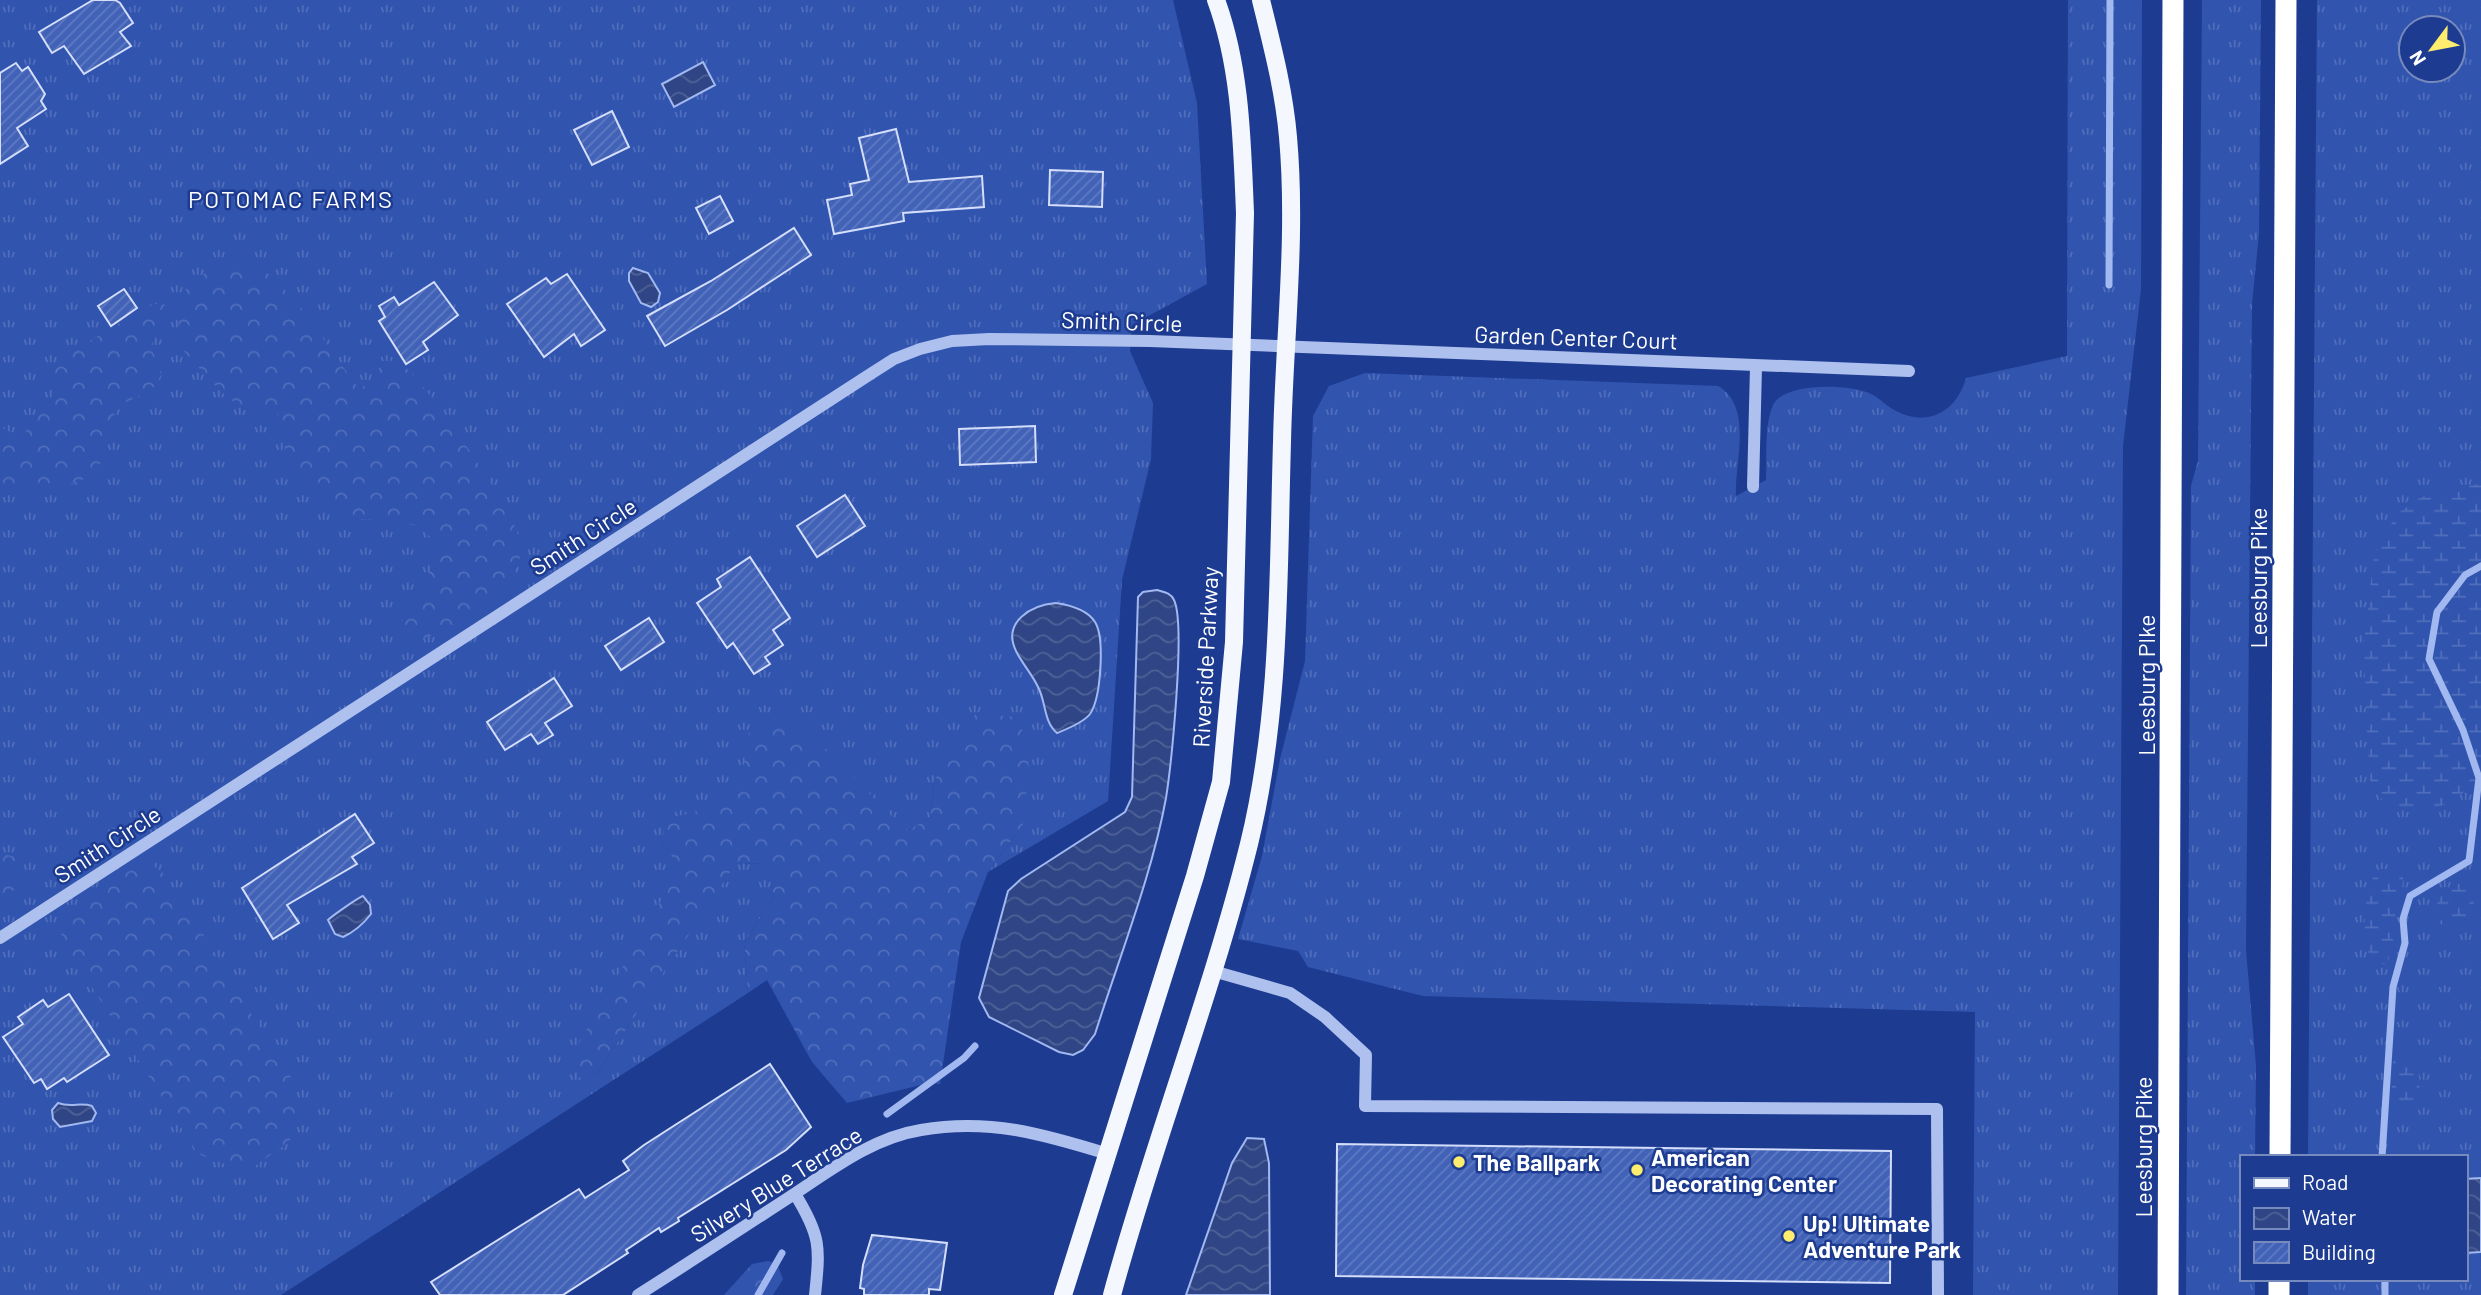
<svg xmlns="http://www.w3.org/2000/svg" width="2481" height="1295" viewBox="0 0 2481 1295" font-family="Barlow,sans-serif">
<defs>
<pattern id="grass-tufts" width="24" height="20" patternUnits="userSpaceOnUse" patternTransform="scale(1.75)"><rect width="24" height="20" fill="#3154af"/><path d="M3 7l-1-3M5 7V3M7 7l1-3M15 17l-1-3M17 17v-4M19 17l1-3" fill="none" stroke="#506ebb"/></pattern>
<pattern id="forest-crowns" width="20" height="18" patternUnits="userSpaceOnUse" patternTransform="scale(1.75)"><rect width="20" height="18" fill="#3154af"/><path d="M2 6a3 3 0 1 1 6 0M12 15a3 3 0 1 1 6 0" fill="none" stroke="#506ebb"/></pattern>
<pattern id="wetland-marsh" width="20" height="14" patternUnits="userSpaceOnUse" patternTransform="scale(1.75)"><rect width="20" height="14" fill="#3154af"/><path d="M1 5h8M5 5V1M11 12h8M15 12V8" fill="none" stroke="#506ebb"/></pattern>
<pattern id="water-waves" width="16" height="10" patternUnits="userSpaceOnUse" patternTransform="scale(1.75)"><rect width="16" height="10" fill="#2f4585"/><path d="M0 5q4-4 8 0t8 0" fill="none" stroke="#4e6197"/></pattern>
<pattern id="building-hatch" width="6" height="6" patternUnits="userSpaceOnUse" patternTransform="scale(1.75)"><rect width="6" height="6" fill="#4262b7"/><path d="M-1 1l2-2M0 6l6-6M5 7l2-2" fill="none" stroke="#5e7ac2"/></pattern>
</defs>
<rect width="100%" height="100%" fill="#1d3c91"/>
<g fill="url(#grass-tufts)" fill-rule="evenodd">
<path d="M0,0h1173l24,103 10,181 -75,41 -2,26 23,52 -2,56 -29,121 -14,221 -120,71 36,-49 -90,-42 -4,37 -24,13 -29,-26 -139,-4 -76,39 18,29 -108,188 8,20 18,-5 137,-209 34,1 5,33 -30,46 4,50 -467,302h-281z"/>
<path d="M2068,0h74l-1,289 -18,157 -5,849h-145l2,-283 -552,-16 -115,-29 -10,-16 -60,-12 24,-83 18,-97 25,-98 8,-245 16,-30 36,-13 353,13c36,21 16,77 18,110l30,-16c1,-22 -2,-55 7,-75 12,-23 75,-21 96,-12 10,4 17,13 27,18 32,17 61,0 70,-33l101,-22z"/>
<path d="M2202,0h59l-2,233 -7,71 -6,646 10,116 -1,91h-14v122h14v16h-69l5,-809 7,-25z"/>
<path d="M2317,0h164v1295h-173v-16h157v-122h-157zM2411,28h42v42h-42z"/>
</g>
<g fill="url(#forest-crowns)">
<path d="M243,260l29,16 31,34 55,78 14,-4 10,-23c4,0 12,-1 16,1 20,8 97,125 110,149 5,10 14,30 13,41 -6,44 -71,80 -110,90l-10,-19 31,-56 6,-20 -16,-20 -35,-7 -32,-1 -70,-59v-20l-7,-26 -32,-3 -25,-19 -40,-44 -5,-47c21,-25 34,-36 67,-41z"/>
<path d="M164,301l3,19 -13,11 -3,17 11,26 -11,17 -32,14 -21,39 6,15 -15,18 -20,8 -69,10v-69l20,12 33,-40 1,-27 17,-19 74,-44z"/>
<path d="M976,713l38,4 16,26 -6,80 -36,49 -27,70 -21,142 -11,-1 -82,20 -35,-41 -45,-82 -19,13 -4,-50 30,-46 -6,-33 -32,-1 -138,209 -18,6 -9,-21 108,-188 -17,-29 4,-21 72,-18 12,-75 39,-4 31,21 86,88 24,-13 4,-37z"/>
<path d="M0,853l16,4c4,21 0,36 -16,51z"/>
<path d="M146,860l18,14 131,210 6,31 -12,27 -33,23 -31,-1 -27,-10 -132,-208 -10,-26z"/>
<path d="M768,1261l9,3 6,15 -10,16h-49l28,-31z"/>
</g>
<g fill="url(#wetland-marsh)">
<path d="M2481,484v291c-29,32 -50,40 -93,34l-18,-29 -3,-44 -3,-93 10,-89 23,-40 21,-15 24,-10z"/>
<path d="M2380,869h14l9,4c1,15 -4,25 -7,39 -4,18 -1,35 -9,51l-13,3c-12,-19 -14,-82 6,-97z"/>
<path d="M2461,882l11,4 3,7 -2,22c-12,11 -24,15 -38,6 -2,-20 9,-32 26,-39z"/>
<path d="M2407,1052l8,4 5,26 -2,19 -8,9 -17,-1 -2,-37 4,-17z"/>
</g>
<g fill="url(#water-waves)" stroke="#a1b8f0" stroke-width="2">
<path d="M703,62l12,23 -41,22 -12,-23z"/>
<path d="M633,268l15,5 12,20 -2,9 -7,5 -10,-4 -12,-22v-8z"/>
<path d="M1157,590c7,2 14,3 17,10 12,25 -3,166 -8,198 -14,77 -47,160 -71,236l-12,16 -10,5 -14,-3 -70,-35 -10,-19 29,-107 13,-12 104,-67 7,-15 6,-200 5,-5z"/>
<path d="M1056,603c13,2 31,6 39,19 10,16 6,76 -5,92 -7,9 -23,15 -33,19 -13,-11 -11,-29 -18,-44 -6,-14 -16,-24 -23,-38 -14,-29 15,-46 40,-48z"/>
<path d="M363,896l7,9 1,9c-7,9 -17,18 -28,23l-8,-3 -7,-14c4,-4 31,-23 35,-24z"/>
<path d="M58,1103c13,5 22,-1 34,3l4,7 -4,8 -32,6 -7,-8 -1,-9z"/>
<path d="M1247,1138l17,1 5,24 1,132h-84l46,-132z"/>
<path d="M2481,1178v74l-16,1v-74z"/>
</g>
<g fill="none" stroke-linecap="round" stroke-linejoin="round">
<g stroke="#a1b8f0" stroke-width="7">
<path d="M2109,285l1,-285"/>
<path d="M887,1114l77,-56 11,-12"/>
<path d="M2382,1157l11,-170 12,-44 -2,-24 7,-23 59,-35 10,-83 -16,-48 -34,-71 8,-47 28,-37 16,-9"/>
<path d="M2385,1279v16"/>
<path d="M758,1295l24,-42"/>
</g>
</g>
<g fill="url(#building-hatch)" stroke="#d4defa" stroke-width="2">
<path d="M93,0h22l5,3 13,20 -13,9 11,14 -47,28 -20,-28 -12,7 -13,-21z"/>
<path d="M16,63l6,8 6,-4 17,27 -4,7 5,8 -29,19 11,18 -28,18v-91z"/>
<path d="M612,111l17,36 -37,18 -18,-35z"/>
<path d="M896,129l13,53 73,-6 2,31 -81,6 1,8 -70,13 -7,-34 25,-5 -2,-11 19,-4 -10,-42z"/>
<path d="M1050,170l53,2 -1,35 -53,-2z"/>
<path d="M720,196l13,25 -24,13 -13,-26z"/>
<path d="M794,228l17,27 -84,55 -62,36 -18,-30 64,-35z"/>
<path d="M567,274l38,56 -24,16 -7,-12 -30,23 -37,-53 39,-26 5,6z"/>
<path d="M434,282l24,33 -35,27 5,8 -22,14 -27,-43 6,-4 -6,-11 15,-9 5,8z"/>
<path d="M124,289l13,19 -26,18 -13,-20z"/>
<path d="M1035,426l1,36 -76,3 -1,-36z"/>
<path d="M845,495l20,31 -48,31 -20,-31z"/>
<path d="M750,557l40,61 -17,12 10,15 -18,12 5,7 -16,10 -21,-31 -6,5 -30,-45 24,-16 -4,-8z"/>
<path d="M649,618l15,24 -43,28 -16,-24z"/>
<path d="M554,678l18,28 -27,17 8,12 -15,9 -7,-10 -26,16 -18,-28z"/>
<path d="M355,814l19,29 -22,14 5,7 -70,41 12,18 -26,16 -31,-51z"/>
<path d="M69,994l40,61 -42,27 -3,-4 -17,11 -6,-10 -7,4 -31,-46 20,-13 -5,-7 25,-17 5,7z"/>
<path d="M770,1064l41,63 -25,23 -108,68 1,3 -18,11 -2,-4 -33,22 2,3 -65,42h-123l-9,-13 148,-93 6,9 44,-28 -6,-9 21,-16z"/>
<path d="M1337,1144l554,7 -1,132 -554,-7z"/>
<path d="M872,1235l75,8 -7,47 -11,-1v6h-65v-6l-4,-1 3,-23z"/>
</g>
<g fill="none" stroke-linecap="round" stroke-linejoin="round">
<g stroke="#aec0ee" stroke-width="12">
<path d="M1753,487l3,-120"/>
<path d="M0,938l872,-565 22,-14 26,-10 32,-8 37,-2 161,2 759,30"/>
<path d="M1213,971l77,22 35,24 41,38 -1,51 572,3 1,186"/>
<path d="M795,1194c26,42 25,53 20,101"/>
<path d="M638,1295c49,-31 98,-63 147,-95 42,-27 85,-62 136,-70 68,-12 122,4 187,24"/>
</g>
<g stroke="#f5f7ff" stroke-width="18">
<path d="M1063,1295l132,-419 26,-94 13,-140 11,-429c-3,-71 -4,-145 -29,-213"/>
<path d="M1112,1295c41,-152 99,-298 137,-451 32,-131 29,-268 33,-402 2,-101 15,-205 6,-305 -4,-47 -16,-92 -27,-137"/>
</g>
<g stroke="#fff" stroke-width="21">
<path d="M2280,1157l6,-1157"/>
<path d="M2168,1295l5,-1295"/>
<path d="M2279,1295v-16"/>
</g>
</g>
<g fill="#fdec6d" stroke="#1d3c91" stroke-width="2.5">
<circle cx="1459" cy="1162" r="7"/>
<circle cx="1637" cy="1170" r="7"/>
<circle cx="1789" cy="1236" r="7"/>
</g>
<g text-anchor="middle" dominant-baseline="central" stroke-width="5" stroke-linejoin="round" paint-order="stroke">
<g font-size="23" fill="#fff" stroke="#1d3c91">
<text transform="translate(1122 321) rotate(2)">Smith Circle</text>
<text transform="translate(1576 337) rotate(2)">Garden Center Court</text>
<text transform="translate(583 536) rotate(-33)">Smith Circle</text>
<text transform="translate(2258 578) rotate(-90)">Leesburg Pike</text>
<text transform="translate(1205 657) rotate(-87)">Riverside Parkway</text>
<text transform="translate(2146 685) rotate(-90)">Leesburg PIke</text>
<text transform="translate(107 844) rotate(-33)">Smith Circle</text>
<text transform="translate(2143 1147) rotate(-90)">Leesburg Pike</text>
<text transform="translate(776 1184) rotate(-32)">Silvery Blue Terrace</text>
</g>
<g font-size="23" font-weight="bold" fill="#fff" stroke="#1d3c91" text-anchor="start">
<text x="1651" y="1157">American<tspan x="1651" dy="26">Decorating Center</tspan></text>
<text x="1473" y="1162">The Ballpark</text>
<text x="1803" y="1223">Up! Ultimate<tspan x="1803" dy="26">Adventure Park</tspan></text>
</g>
<g font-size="24" letter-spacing="2" fill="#fff" stroke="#1d3c91">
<text x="291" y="198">POTOMAC FARMS</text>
</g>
</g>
<rect x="2240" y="1155" width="228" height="126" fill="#1d3c91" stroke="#778abd" stroke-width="2"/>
<rect x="2254" y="1178" width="35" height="10" fill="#f5f7ff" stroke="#778abd" stroke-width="2"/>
<text x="2302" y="1190" font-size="21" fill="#ffffff">Road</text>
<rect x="2254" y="1208" width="35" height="21" fill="url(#water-waves)" stroke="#778abd" stroke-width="2"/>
<text x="2302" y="1225" font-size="21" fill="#ffffff">Water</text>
<rect x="2254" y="1242" width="35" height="21" fill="url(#building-hatch)" stroke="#778abd" stroke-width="2"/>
<text x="2302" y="1260" font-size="21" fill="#ffffff">Building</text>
<g transform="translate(2432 49) rotate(238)"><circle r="33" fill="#1d3c91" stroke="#778abd" stroke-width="2"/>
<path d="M0-5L12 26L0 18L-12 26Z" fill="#fdec6d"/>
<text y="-10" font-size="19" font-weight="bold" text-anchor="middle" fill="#ffffff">N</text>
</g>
</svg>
